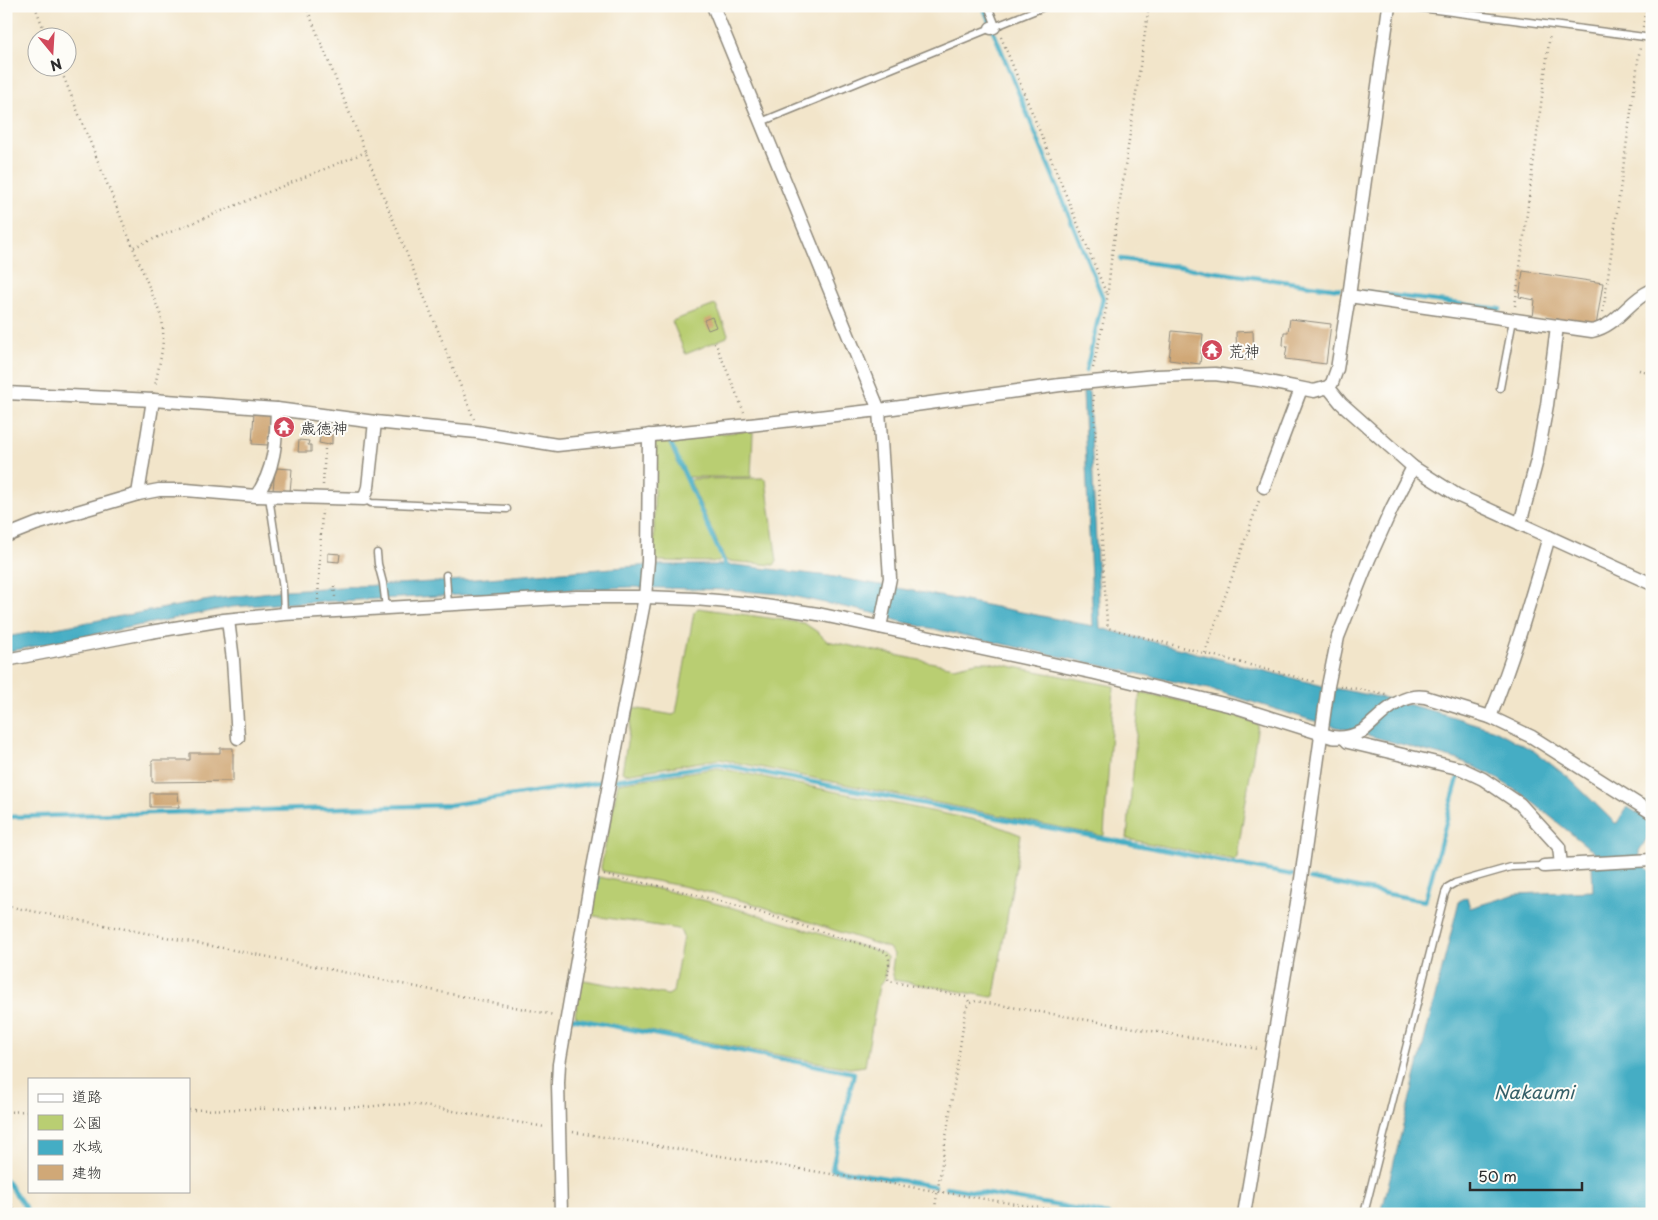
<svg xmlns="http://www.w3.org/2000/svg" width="1658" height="1220" viewBox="0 0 1658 1220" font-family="'Playpen Sans','Klee One',sans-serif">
<rect width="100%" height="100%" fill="#fdfcf7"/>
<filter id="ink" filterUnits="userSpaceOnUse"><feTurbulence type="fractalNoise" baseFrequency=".02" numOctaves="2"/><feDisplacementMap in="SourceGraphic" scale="10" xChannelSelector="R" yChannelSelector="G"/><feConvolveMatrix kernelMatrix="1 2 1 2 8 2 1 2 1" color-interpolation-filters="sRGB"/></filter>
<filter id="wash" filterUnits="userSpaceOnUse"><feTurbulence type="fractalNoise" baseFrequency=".0096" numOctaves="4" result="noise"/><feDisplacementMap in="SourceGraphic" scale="20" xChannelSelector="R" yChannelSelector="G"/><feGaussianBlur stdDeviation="1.12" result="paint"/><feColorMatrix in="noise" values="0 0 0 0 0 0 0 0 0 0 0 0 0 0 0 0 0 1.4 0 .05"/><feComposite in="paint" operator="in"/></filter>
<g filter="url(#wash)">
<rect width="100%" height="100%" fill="#f2e5ca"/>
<g fill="#b9ce72" stroke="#727c4e">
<path d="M715,305h1l12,29 -1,3 -41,17 -1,-1 -13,-32z"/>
<path d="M750,431l3,2 -2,44h-64l-16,-37 2,-3z"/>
<path d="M654,440h13l54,117v3l-2,2 -63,-1 -2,-5z"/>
<path d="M764,478l2,2 11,82 -3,3 -47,-4 -2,-2 -35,-78 2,-2z"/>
<path d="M698,608l106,15 15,10 8,8 127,26 23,-5h11l126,24 -10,149 -1,1 -384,-77 -94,15 -3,-2 11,-64 40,7 3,-2 18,-101z"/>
<path d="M1141,692l80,18 37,14 -21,133 -2,3 -108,-21 13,-146z"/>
<path d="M718,768l272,55 31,12 -27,161 -2,1 -98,-17 -2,-11 2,-15 -5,-6 -138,-45 -64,-16 -85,-16 -1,-4 17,-84z"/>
<path d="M599,877l69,14 77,20 138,42 4,4v2l-3,21 -5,6 -14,80 -15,2 -272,-50 -3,-4 7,-33 2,-1 84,15 5,-3 10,-55 -2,-5 -3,-3 -84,-13 -3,-4z"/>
</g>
<g fill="#44adc4" stroke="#386c78">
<path d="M1088,391l1,2 11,235 223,58 62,12 62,17 48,15 39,21 35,27 46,45h2l10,-16 25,14 -1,11 -12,19v7l-44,3 -1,-9 -68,-55 -36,-23 -31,-14 -148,-40 -98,-30 -311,-68 -29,-9 -91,-19 -56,-4 -96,-3 -356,17 -42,3 -226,45v-15l209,-38 71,-9 164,-9 200,-16h85l94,11 69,12 195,38 -10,-234z"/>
<path d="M1642,863l10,10v341h-271l78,-313 8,-4 3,11 46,-14 77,-3 -1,-25z"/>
</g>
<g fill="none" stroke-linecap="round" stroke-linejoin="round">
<g stroke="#44adc4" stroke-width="4.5">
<path d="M983,6l120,292 -17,73"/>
<path d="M1121,259l218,30"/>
<path d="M1364,292l136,17"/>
<path d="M668,437l60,134"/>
<path d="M616,780l103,-16 573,111"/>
<path d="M6,817l444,-12 156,-24"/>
<path d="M1637,819l15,-21"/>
<path d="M1310,879l115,22 33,-123"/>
<path d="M595,892l2,-13"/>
<path d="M572,1018l282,55 -22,96 102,17"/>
<path d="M6,1180l24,34"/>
<path d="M946,1187l162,27"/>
</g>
</g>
<g id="blocks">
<g fill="#d0a877">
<path d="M1523,271l80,12 -7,43 -63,-9 2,-17 -16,-3z"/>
<path d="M712,317l4,10 -8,3 -4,-10z"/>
<path d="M1290,319l41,5 -5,40 -41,-5 2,-13 -4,-1 1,-13h4z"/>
<path d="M1172,331l31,3 -3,30 -31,-4z"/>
<path d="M1253,331l1,29h-17l-1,-28z"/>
<path d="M254,412l17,1 -3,32 -16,-1z"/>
<path d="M281,420l8,1 -1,13 -9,-1z"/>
<path d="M324,426l8,1v17l-3,-1v2l-10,-2 2,-10 2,1z"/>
<path d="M299,440l10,1 -1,4h3v7h-13z"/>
<path d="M275,468l17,1 -2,23 -17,-1z"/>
<path d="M328,553l12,1 -1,8 -11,-1z"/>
<path d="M220,748h13v33l-81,1v-22h38v-7h30z"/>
<path d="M150,793h28l1,14h-29z"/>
</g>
</g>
</g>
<g filter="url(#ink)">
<use href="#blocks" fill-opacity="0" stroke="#8e887a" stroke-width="1"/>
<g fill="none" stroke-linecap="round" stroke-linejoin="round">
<g stroke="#8e887a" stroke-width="9">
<g id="lane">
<path d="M988,6l8,20"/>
<path d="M1406,6l246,32"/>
<path d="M994,27l52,-21"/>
<path d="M761,122l230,-94"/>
<path d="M1500,388l13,-68"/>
<path d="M269,497l14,92 1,25"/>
<path d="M364,499l7,4 136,6"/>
<path d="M377,553l1,11 5,19 3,25"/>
<path d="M446,575l2,30"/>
<path d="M1364,1214l81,-321 3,-6 7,-4 56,-16 33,-1"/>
</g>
</g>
<g stroke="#8e887a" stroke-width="15">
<g id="street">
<path d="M713,6l166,404 11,168 -10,49"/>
<path d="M991,28l3,-1"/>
<path d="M1349,296l243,35c25,-5 36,-30 58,-40"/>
<path d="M1328,387l13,16 72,64 44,28 195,89"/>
<path d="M6,393l147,7 124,9 98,13 102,10 80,13 193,-20 129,-15 181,-25 96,-9 59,-2 44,6 55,11 14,-4 4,-4 5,-14 12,-73 40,-290"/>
<path d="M1264,487l37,-98"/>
<path d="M138,494l21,-4h27l70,6 108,3 4,-12 7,-65"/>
<path d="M256,496c19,-26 20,-55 21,-87"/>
<path d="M1520,524l17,-64 10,-55 10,-79"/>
<path d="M6,536l30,-12 102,-30 15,-94"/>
<path d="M228,620l5,40 5,78"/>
<path d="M6,660l144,-28 74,-12 60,-6 293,-17h68l50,2 57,5 66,10 277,59 141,34 96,30c11,2 21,-1 31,-6 18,-15 36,-38 62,-34l65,20 42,20 120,76"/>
<path d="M1490,717c24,-59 41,-119 59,-180"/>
<path d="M1344,738l4,4 114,27 21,10 37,25 39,43 2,18 91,-5"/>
<path d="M1544,866l17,-1"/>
<path d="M561,1214l-3,-131 1,-19 33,-191 53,-276 3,-36 1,-126"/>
<path d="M1244,1214l57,-335 27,-193 10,-49 31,-78 23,-51 21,-41"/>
</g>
</g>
<g stroke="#8e887a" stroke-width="2.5" stroke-dasharray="1 4" stroke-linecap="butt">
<path d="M35,6l12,32"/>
<path d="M306,6l168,413"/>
<path d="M1643,27l3,-21"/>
<path d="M1001,37l106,258"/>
<path d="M60,68l101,248c6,22 -2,48 -6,70"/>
<path d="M134,247l232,-95"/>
<path d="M1515,306l35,-272"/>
<path d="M1603,312l37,-265"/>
<path d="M715,342l29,70"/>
<path d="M1093,368l13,-58 5,-49 38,-255"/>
<path d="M1639,370l13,3"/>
<path d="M1093,395l14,228 1,5 207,54"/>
<path d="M323,485l2,-36"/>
<path d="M334,586l1,11"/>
<path d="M318,600l4,-90"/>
<path d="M1205,653l55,-155"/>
<path d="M1340,686l46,8"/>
<path d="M604,875l65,13 77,20 140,44c7,9 -1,20 3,29l77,16 4,6"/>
<path d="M6,906l263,51 285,58"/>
<path d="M189,1110l177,-3 18,-2 29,-1 132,23"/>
<path d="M6,1112l23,-1"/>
<path d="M573,1132l504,82"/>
<path d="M6,1196l12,18"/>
<path d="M934,1214l32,-206 4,-5 6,-2 282,48"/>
</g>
<use href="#lane" stroke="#fff" stroke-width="6"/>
<use href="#street" stroke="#fff" stroke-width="12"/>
</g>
</g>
<defs>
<g id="temple-disc" transform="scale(1.125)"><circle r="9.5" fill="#d1495b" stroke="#fdfcf7"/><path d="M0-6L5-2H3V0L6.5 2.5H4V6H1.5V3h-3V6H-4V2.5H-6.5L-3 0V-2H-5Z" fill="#fff"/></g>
</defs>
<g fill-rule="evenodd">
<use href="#temple-disc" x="1212" y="350"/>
<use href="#temple-disc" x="284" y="427"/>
</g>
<g text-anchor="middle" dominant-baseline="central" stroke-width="4" stroke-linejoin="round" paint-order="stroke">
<g font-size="16" fill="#2b2b2b" stroke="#fdfcf7" text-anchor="start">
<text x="1228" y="350">荒神</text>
<text x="300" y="427">歳徳神</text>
</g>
<g font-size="18" font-style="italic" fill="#355f68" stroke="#fdfcf7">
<text x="1534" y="1091">Nakaumi</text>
</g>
</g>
<rect width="1658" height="1220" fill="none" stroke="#fdfcf7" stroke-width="25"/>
<rect x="28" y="1078" width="162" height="115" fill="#fdfcf7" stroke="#a9a8a5"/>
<rect x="38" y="1094" width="25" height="8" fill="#ffffff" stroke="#a9a8a5"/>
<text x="72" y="1102" font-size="15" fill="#2b2b2b">道路</text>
<rect x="38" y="1115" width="25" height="15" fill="#b9ce72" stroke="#a9a8a5"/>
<text x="72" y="1128" font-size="15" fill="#2b2b2b">公園</text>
<rect x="38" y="1140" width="25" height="15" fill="#44adc4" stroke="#a9a8a5"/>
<text x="72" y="1152" font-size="15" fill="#2b2b2b">水域</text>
<rect x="38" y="1165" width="25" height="15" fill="#d0a877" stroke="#a9a8a5"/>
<text x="72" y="1178" font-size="15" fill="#2b2b2b">建物</text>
<g transform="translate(52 52) rotate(162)"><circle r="24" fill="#fdfcf7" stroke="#a9a8a5"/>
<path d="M0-4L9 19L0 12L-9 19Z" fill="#d1495b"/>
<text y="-8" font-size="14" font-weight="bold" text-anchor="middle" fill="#2b2b2b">N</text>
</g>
<path d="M1470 1182v8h112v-8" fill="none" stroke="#2b2b2b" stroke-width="2.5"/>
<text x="1478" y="1182" font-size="15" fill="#2b2b2b" stroke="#fdfcf7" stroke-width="4" paint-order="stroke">50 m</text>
</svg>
